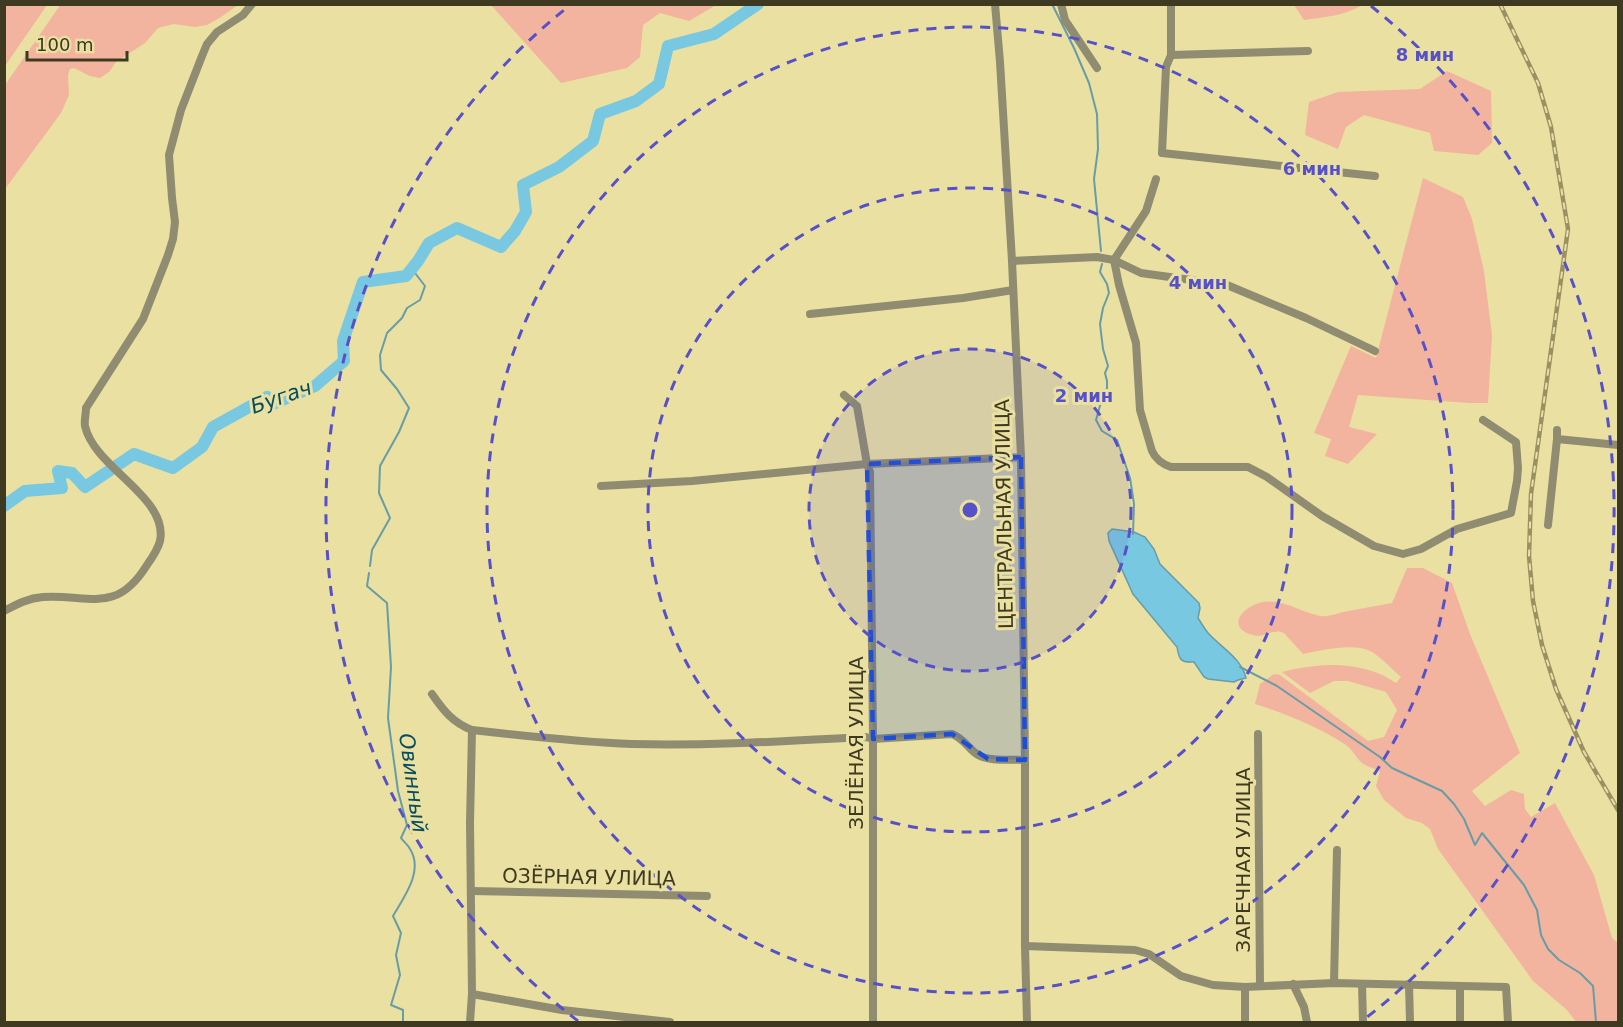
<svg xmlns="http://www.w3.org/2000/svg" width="1623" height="1027" viewBox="0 0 1623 1027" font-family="'DejaVu Sans',sans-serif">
<rect width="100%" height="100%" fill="#eae0a1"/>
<g fill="#f2b49f">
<path d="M5,4l42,1 -42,61 -1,-61z"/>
<path d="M61,4l177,1 -17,12 -14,8 -12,2 -21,-3 -16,4 -13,15 -29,19 -7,10 -9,6 -10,-2 -16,-8 -4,1 -2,6 1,20 -8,18 -56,76v-104z"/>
<path d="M491,5h225l-27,16 -29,-8 -17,12 -3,32 -13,11 -66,15z"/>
<path d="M1294,5h68c-17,11 -38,12 -58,15z"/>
<path d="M1447,71l44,20 1,52 -14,12 -44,-4 -4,-18 -66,-18 -18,12 -8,22 -33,-14 4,-33 29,-10 82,-3z"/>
<path d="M1423,178l40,19 9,22 12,52 8,64 -4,68h-19l-111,-8 -9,32 28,7 -29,30 -23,-8 6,-17 -17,-6 37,-87 25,12z"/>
<path d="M1407,568h16l29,15 18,51 50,119 -48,38 13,15 26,-16 13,4 1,15 6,8 24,-14 39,72 18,63 6,5v79h-42l-9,-12 -34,-29 -95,-132 -8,-20 -8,-6 -16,-5 -22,-18 -8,-14 4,-15c-6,-3 -13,-4 -18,-8 -6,-5 -9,-13 -16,-18 -27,-18 -60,-31 -91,-41l5,-20 14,-10 6,1 88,66 16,-4 13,-27 -11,-18 -38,-11h-14l-24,12 -28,-21c33,-8 65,-11 98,2 5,2 11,6 16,9l5,-6c-9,-8 -18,-18 -29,-25 -18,-10 -50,-2 -69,2l-19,-21c-3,-1 -6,-2 -9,-1 -8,0 -13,6 -22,3 -28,-7 -11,-29 10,-33 21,-3 37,10 57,14 7,1 16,-2 23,-4 16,-3 33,-6 49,-9z"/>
</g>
<path fill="#79c8e1" stroke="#679da7" stroke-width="1.5" d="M1112,529l22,3 11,5 9,12 6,15 39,39 1,5 -2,10c4,6 7,12 11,16 13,14 33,25 37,44l-8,2 -4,2 -26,-3 -4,-2 -10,-15c-14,1 -15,-3 -17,-15l-44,-53 -24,-53 -1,-8z"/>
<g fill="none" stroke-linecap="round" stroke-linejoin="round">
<g stroke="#679da7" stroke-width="2">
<path d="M1052,4l22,44 15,35 8,31 1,35 -4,30 7,72"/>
<path d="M1102,264l-2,8 7,12 2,9 -6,15 -3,16 3,25 5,17 -3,7 2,8v7l-6,14 -5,18 6,11 15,9 13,38 4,26 -1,30"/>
<path d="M370,566l2,-16 18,-32 -11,-25 1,-27 19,-34 10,-24 -12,-19 -16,-19 -1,-15 7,-22 15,-15 5,-10 13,-8 5,-14 -10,-13 3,-12"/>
<path d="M369,573l-2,13 20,17 4,64 -3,51 10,73 9,34 -6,13c3,4 7,7 9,11 14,22 -6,48 -17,67l8,17 -5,22 4,20 -9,30 12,5v12"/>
<path d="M1240,667l37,19 103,71 12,11 50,23 12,13 10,15 11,26 7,-12 42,52 13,25 4,25 7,14 11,11 21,13 13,13 3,36"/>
</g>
<path stroke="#79c8e1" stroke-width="12" d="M4,506l21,-15 37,-3 -4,-17 14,2 13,14 49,-33 39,14 29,-21 11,-20 54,-30 6,7 42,-18 29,-25 -1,-20 20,-59 43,-6 12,-15 11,-18 28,-15 44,19 14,-16 11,-19 -3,-27 36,-18 34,-26 7,-27 36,-13 23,-17 9,-38 46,-12 44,-30"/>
<g stroke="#908c71" stroke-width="8">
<path d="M995,4l5,58 12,199 9,196 4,303v186l2,76"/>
<path d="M1061,4l4,16 32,48"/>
<path d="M1171,4v51l-5,12 -4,86 213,23"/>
<path d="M1171,55l137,-4"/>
<path d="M1156,179l-10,32 -32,49 5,25 17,58 4,67 12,41c4,9 10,13 19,16h77l19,10 55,39 52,30 29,8 18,-5 36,-20 54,-16 6,-32 1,-13 -2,-26 -33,-22"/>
<path d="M1012,261l85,-4 17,3 27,13 86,12 79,33 69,33"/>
<path d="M810,314l153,-16 50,-8"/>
<path d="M844,395l13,11 10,58 3,8 3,267v283"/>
<path d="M1557,430v9l61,6"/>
<path d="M601,486l91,-5 175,-17 154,-7"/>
<path d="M1548,525l9,-86"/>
<path d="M4,611c13,-7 24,-13 39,-14 47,-3 73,18 104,-32 5,-7 11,-16 13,-24 9,-44 -66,-73 -75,-115 -1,-5 1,-12 1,-18l57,-89 25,-64 5,-16 2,-17 -3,-24 -3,-43 12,-45 21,-54 5,-12 10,-12 26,-17 9,-11"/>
<path d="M432,694c11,16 21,29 40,36l-2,93 2,171 -2,28"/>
<path d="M472,730c53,6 106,12 160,14 78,2 156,-3 234,-7l7,2 79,-5c14,6 15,14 26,21 13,7 32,4 47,5"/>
<path d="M1258,734l2,252"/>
<path d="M471,891l236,5"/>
<path d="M1025,946l110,4 14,4 32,22 32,9 32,2 89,-4 172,4 2,35"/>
<path d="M1334,983l3,-133"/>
<path d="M1293,984l11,23 3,15"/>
<path d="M1362,984l1,38"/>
<path d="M1409,984l1,38"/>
<path d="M1460,986v36"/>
<path d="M1245,987v35"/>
<path d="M472,994l90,16 108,12"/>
</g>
<g stroke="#999164" stroke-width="4.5">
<path id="rail" d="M1500,4l38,79 13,44 17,102 -37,265 -2,62 4,45 9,44 14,44 28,63 34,58"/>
</g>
<use href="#rail" stroke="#eae0a1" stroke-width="2" stroke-dasharray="7" stroke-linecap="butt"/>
</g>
<path fill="#1d4ed8" fill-opacity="0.2" stroke="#1d4ed8" stroke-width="4.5" stroke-dasharray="12 8" stroke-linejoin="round" d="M1021,457l4,303 -37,-1 -36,-25 -79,5 -6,-275z"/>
<circle cx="970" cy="510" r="161" fill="#5751c9" fill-opacity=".12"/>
<g fill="none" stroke="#5751c9" stroke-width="3" stroke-dasharray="10 8">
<circle cx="970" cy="510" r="161"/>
<circle cx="970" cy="510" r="322"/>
<circle cx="970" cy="510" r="483"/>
<path d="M578 1021A644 644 0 0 1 569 6M1371 6A644 644 0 0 1 1362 1021"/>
</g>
<g text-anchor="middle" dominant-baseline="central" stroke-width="6" stroke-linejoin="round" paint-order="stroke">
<g font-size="20" fill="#3e3a21" stroke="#eae0a1">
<text transform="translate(1004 514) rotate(-91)">ЦЕНТРАЛЬНАЯ УЛИЦА</text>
<text transform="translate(856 743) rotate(-90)">ЗЕЛЁНАЯ УЛИЦА</text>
<text transform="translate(1243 860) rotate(-90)">ЗАРЕЧНАЯ УЛИЦА</text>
<text transform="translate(589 877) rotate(1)">ОЗЁРНАЯ УЛИЦА</text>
</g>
<g font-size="21" font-style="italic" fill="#064d5f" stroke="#eae0a1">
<text transform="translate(281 397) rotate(-19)">Бугач</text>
<text transform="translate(413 783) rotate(82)">Овинный</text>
</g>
</g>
<circle cx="970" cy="510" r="9" fill="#5751c9" stroke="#eae0a1" stroke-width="3"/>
<g font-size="18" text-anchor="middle" font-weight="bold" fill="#5751c9" stroke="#eae0a1" stroke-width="6" stroke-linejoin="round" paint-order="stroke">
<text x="1425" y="61">8 мин</text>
<text x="1312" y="175">6 мин</text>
<text x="1198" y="289">4 мин</text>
<text x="1084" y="402">2 мин</text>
</g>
<rect width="1623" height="1027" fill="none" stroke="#3e3a21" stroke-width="12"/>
<path d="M27 51v9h100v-9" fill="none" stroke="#3e3a21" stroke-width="3"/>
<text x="36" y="51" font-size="18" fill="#3e3a21" stroke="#eae0a1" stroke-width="4.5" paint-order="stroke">100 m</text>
</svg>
